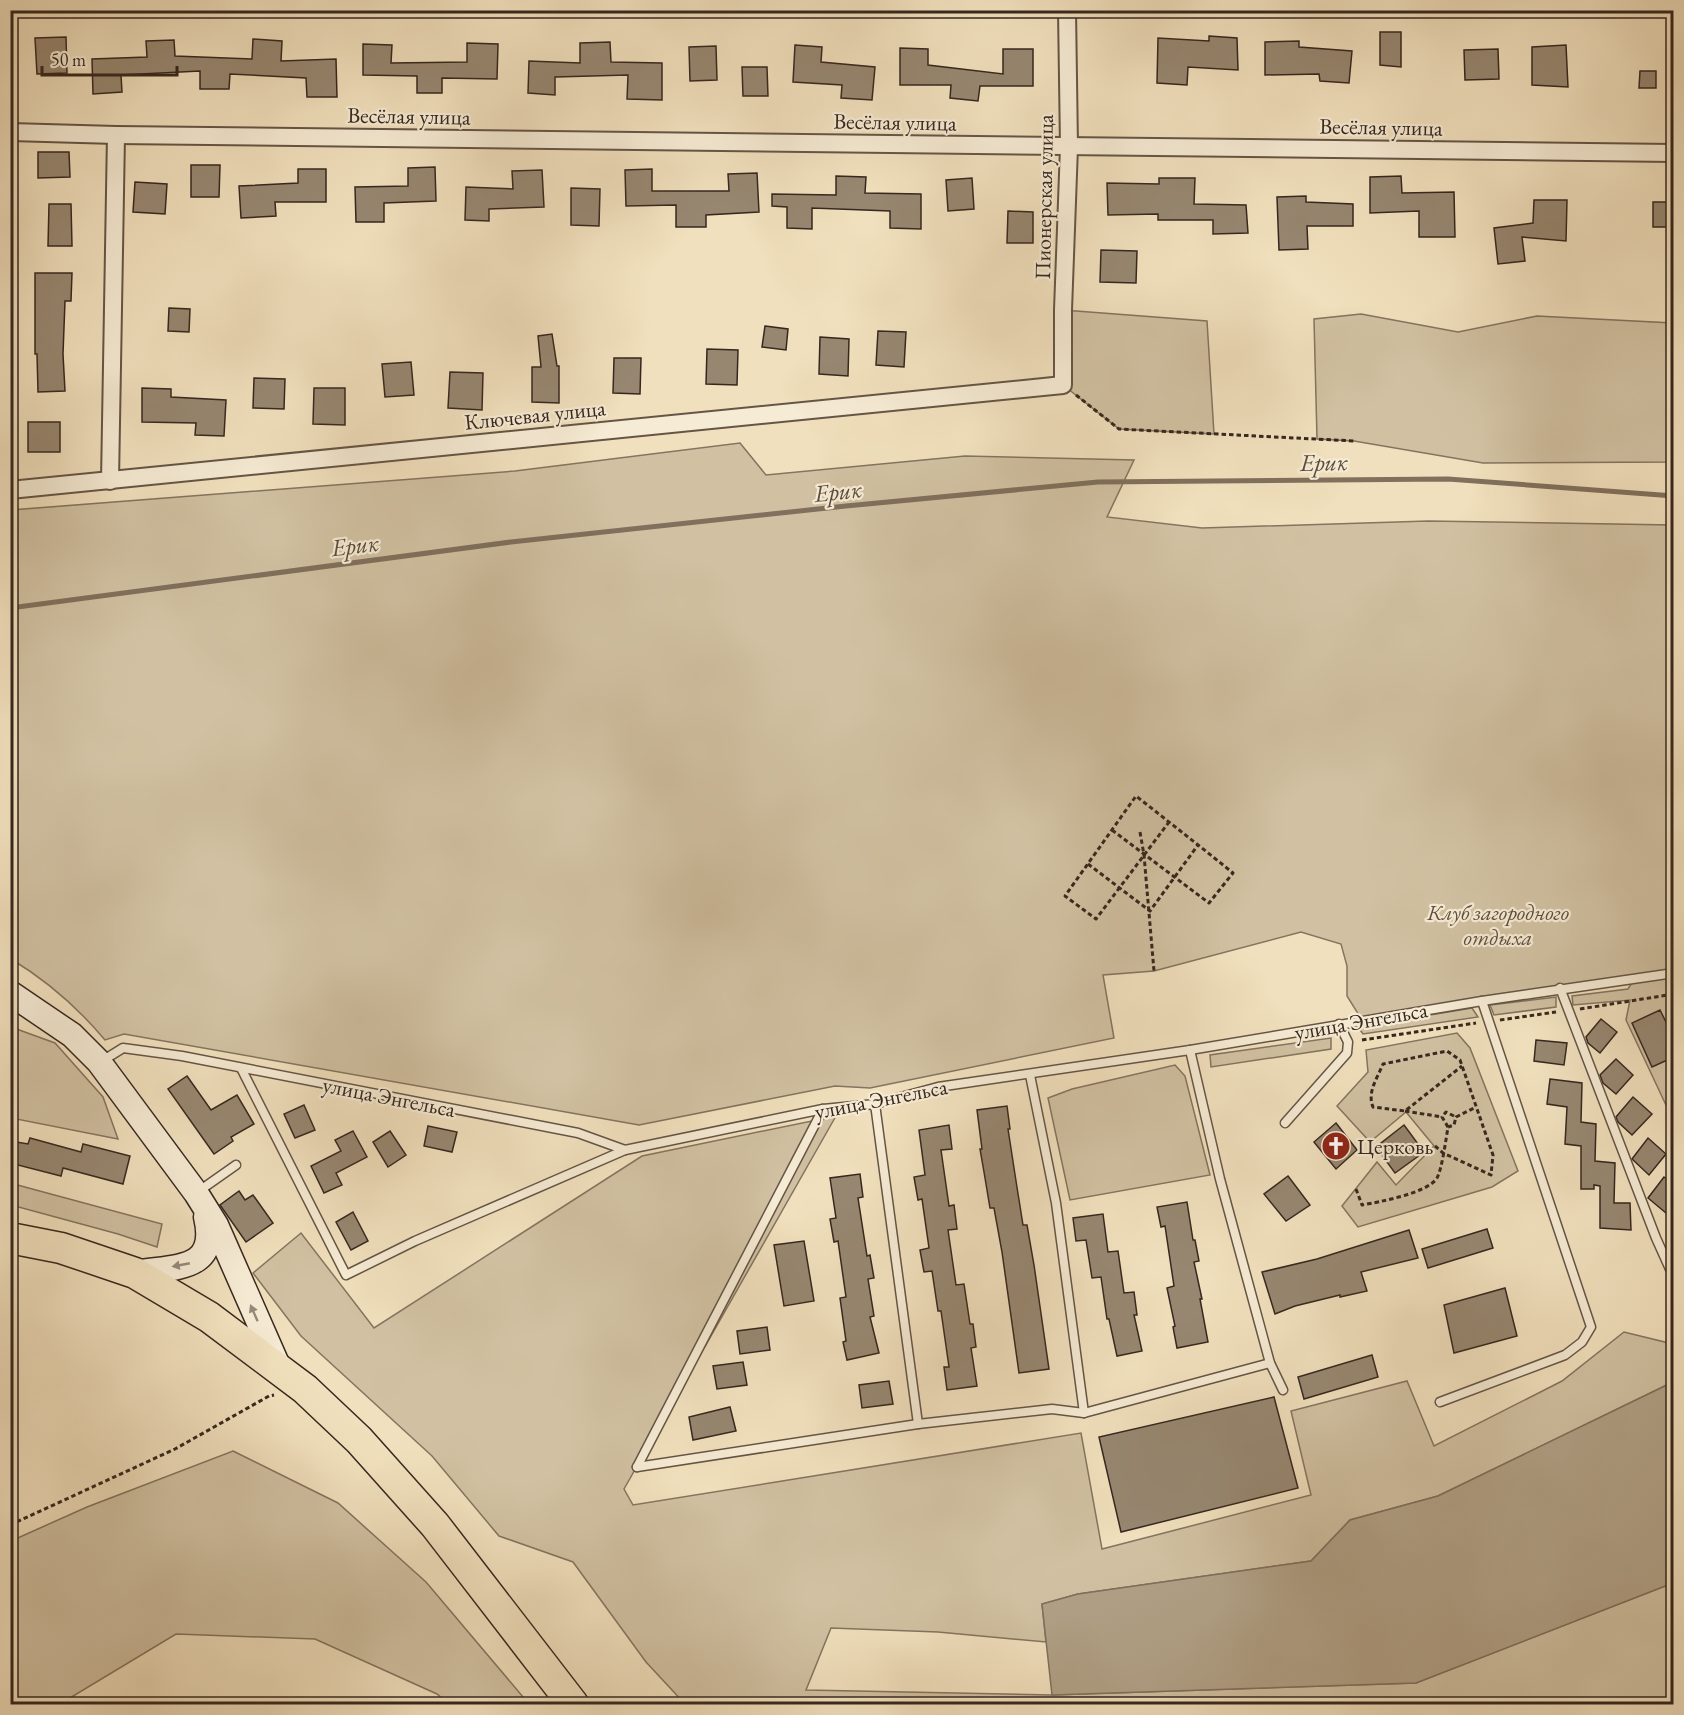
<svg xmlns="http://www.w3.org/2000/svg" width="1684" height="1715" viewBox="0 0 1684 1715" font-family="'EB Garamond',serif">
<rect width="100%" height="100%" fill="#f1e0bd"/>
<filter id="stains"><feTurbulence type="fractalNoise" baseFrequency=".00333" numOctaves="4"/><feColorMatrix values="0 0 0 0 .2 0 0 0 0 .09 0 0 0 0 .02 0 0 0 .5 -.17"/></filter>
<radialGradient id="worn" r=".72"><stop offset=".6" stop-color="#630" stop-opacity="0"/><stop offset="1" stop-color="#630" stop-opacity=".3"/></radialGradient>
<g fill="#d1c1a2" stroke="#847460" stroke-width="1.5">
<path d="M1063,310l144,11 7,113 -95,-5 -56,-44z"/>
<path d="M1361,314l97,18 79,-16 136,7v139l-190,1 -129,-22 -37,-2 -3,-120z"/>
<path d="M740,443l26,32 199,-19 169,4 -27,57 95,11 226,-7 245,4v595l-47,-100 4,-20 -57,5 -1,-9 56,-7 5,-8 -271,39 -15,-24v-30l-6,-22 -40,-12 -147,39 -51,4 11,63 -244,50 -35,-2 -196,39 -515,-91 -19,6c-26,-31 -59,-60 -94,-81v-449l504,-39z"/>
<path d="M1556,997v10l-62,8 -4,-10z"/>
<path d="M1472,1008l6,9 -115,17 -5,-7z"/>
<path d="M11,1027l44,16 48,54 15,42 -107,-21z"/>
<path d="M1457,1033l13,15 48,123 -26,16 -134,40 -16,-21 35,-44 19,23 38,-39 -28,-34 -36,30 -33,-36 31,-34 -2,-22z"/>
<path d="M1331,1038v11l-120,18 -1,-12z"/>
<path d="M1175,1065l10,11 25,99 -140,25 -22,-102 24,-9z"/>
<path d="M836,1116l-212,373 9,16 448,-72 21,116 209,-54 -20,-84 116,-30 27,65 128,-65 62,-49 45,11 4,-14v53l-235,114 -88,24 -39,41 -233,33 -36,10 4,38 -108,-10 -107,-4 -25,62 246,5 364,-12 257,-100v121h-988l-39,-42 -73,-100 -74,-26 -67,-80 -131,-120 -48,-63 48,-40 73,95 268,-172z"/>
<path d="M10,1183l152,41 -5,23 -39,-13 -107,-29z"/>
<path d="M233,1451l105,52 88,79 103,122h-80l-12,-10 -122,-55 -139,-5 -116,70h-49v-163l76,-34z"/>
</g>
<path fill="#b1a187" stroke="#80705d" stroke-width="1.5" d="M1673,1382v201l-257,100 -364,12 -10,-91 36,-10 233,-33 39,-41 88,-24z"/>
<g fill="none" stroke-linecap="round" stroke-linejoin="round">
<path stroke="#80705d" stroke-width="5" d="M10,608l501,-66 335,-36 252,-24 350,-3 226,17"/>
</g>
<g fill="#978771" stroke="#36271f" stroke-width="1.5">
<path d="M1380,32h21v35l-21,-2z"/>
<path d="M1209,36l28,2 1,32 -50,-3 -1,18 -30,-2 1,-45 51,3z"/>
<path d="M66,37l1,36 -30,1 -2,-36z"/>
<path d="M253,39l29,2 -1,20 55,-2 1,38h-30l-1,-19 -76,-4 -1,15h-29v-18l-79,4 1,17 -29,2 -1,-35 55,-2 -1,-16 28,-1 1,16 77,3z"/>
<path d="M1299,41v6l53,4 -3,32 -29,-2 -1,-7 -54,1v-33z"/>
<path d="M610,42l1,20 51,1v37l-35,-1 1,-24 -73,2v18l-27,-2 1,-32 51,2v-20z"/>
<path d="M467,43l31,1 -1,35 -55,-1v15h-25v-17l-54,-1v-31l29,1 -1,18 76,-1z"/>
<path d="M795,45l27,2 -1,15 54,5 -3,33 -31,-2 1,-13 -49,-3z"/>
<path d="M1566,45l2,42 -36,-2v-38z"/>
<path d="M716,46l1,34 -27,1 -1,-34z"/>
<path d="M900,48l28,1v16l75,9v-25h30v37h-53l-2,15 -28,-3 1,-13h-51z"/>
<path d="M1498,49l1,30 -34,1 -1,-30z"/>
<path d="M742,67h25l1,29h-25z"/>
<path d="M1640,71h16v17h-17z"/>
<path d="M38,152h31l1,25 -32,1z"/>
<path d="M191,165h29l-1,32h-28z"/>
<path d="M435,167l1,34 -52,2v19h-28l-1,-35 53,-1v-18z"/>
<path d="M298,169h28v33h-51l1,14 -35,2 -2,-32 59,-3z"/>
<path d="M652,169v22h77l-1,-17 29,-1 2,39 -53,3v12h-30v-22l-50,1 -1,-36z"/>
<path d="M542,170l2,37 -55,2v12l-24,-1 1,-33 47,2 -1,-18z"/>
<path d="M836,176l30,1 -1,16 56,1v35l-31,-1v-17l-78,-3v21l-25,-1v-21l-15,-1v-12l64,1z"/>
<path d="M1401,176l1,17 52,-1 1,45h-36v-26l-49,2v-36z"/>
<path d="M972,178l2,31 -26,2 -2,-31z"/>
<path d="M1159,178h36l-1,26 52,1 2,28 -35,1v-14h-55v-6l-50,1 -1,-32 52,1z"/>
<path d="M135,182l32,2 -2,30 -32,-2z"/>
<path d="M571,188l29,1 -1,37 -28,-1z"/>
<path d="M1306,196v6l47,2v22h-46l1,23 -29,1 -2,-53z"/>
<path d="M1534,200h33l-1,41 -44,-4 3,24 -27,3 -4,-36 39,-5z"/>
<rect x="1653" y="202" width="21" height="25"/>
<path d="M49,204h22l1,42h-24z"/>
<path d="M1008,211l25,1v31h-26z"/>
<path d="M1101,250l36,1 -1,32 -36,-1z"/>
<path d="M35,273h37l-1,28h-6l-2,53 2,37 -27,1 -1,-38h-2z"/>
<path d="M169,308l21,1 -1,23 -21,-1z"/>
<path d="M765,326l23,3 -2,21 -24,-3z"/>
<path d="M878,331l28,1 -2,35 -28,-2z"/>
<path d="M552,334l5,32h2v37l-27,-1v-35h9l-3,-31z"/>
<path d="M820,337l29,2 -1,37 -29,-2z"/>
<path d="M707,349l31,1 -1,35 -31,-1z"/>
<path d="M614,358h27l-1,36 -27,-1z"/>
<path d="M411,362l3,33 -29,2 -3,-33z"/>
<path d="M450,372l33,1 -1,37 -34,-2z"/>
<path d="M254,378l31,1 -1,30 -31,-1z"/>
<path d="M142,388l29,1v8l55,3 -2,36 -29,-1 1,-12 -54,-1z"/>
<path d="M314,388h31v37l-32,-1z"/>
<rect x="28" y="422" width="32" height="30"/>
<path d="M1660,1010l14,28v19l-22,10 -20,-44z"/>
<path d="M1601,1019l16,13 -17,21 -12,-10 -2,-6z"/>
<path d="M1536,1040l31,3 -3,22 -30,-4z"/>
<path d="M1616,1059l17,16 -17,19 -13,-11 -3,-8z"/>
<path d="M187,1076l24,34 26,-15 17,29 -23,13 2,4 -19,13 -46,-65z"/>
<path d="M1550,1079l32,4 -1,39 15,2 -1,37 20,2 -1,40h16l1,27 -31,-2v-42l-6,-1v4h-13v-43l-16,-2 2,-37 -20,-3z"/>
<path d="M1633,1097l19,17 -20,21 -14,-13 -2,-5z"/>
<path d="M304,1105l11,25 -20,8 -11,-24z"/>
<path d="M1007,1106l3,23h-2l8,52 7,44h4l7,40 15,104 -30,4 -17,-121 -8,-44h-4l-6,-36 -4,-23h2l-5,-39z"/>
<path d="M1336,1123l21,27 -21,19 -22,-27z"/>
<path d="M949,1125l3,24 -11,1 8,56 5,-1 3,24 -9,1 8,55 8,-1 6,40h3l3,23 -5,1 6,38 -30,4 -3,-23h5l-8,-56h-3l-6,-40 -8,1 -4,-22 9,-2 -7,-49 -4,1 -4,-23 11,-2 -6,-45z"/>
<path d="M1404,1125l20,27 -29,21 -19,-26z"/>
<path d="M428,1126l29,6 -5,20 -28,-6z"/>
<path d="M353,1131l14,26 -31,16 6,12 -18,8 -13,-27 30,-15 -6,-11z"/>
<path d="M390,1131l16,24 -18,12 -15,-25z"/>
<path d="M30,1138l51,14 2,-8 47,12 -7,28 -60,-16 -2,8 -51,-13v-22l18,3z"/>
<path d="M1648,1138l18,16 -17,21 -17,-16z"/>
<path d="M860,1174l3,23 -5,1 9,58 3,-1 4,23 -6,1 6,37 -4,1 9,36 -32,7 -4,-18 3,-1 -6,-43 6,-1 -8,-56 -4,1 -4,-23 6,-1 -6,-40z"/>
<path d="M1288,1176l22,29 -24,16 -22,-27z"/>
<path d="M1664,1177l10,7v19l-8,10 -18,-15z"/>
<path d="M239,1191l6,9 8,-5 20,28 -27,19 -26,-37z"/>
<path d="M1187,1202l6,38h2l4,21 -5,1 8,37h-2l8,43 -31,6 -4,-21 2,-1 -8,-38 7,-2 -9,-60 -4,1 -4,-20z"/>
<path d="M353,1212l15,29 -17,9 -15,-28z"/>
<path d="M1103,1214l5,38 10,-1 6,42 10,-1 3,23h-3l8,36 -25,5 -8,-37h-2l-6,-42 -9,1 -6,-38 -10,1 -3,-23z"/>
<path d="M1487,1229l6,19 -65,20 -6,-19z"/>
<path d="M1409,1230l9,28 -57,14 6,19 -27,6v-2l-45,11 -20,8 -13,-42 55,-13z"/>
<path d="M804,1241l10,60 -30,5 -10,-61z"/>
<path d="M1505,1288l12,48 -63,17 -10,-48z"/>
<path d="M767,1327l3,23 -30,4 -3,-23z"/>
<path d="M1372,1355l6,22 -74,22 -6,-22z"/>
<path d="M743,1362l4,23 -30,4 -4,-23z"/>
<path d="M889,1381l4,23 -31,4 -3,-23z"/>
<path d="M1274,1397l24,91 -177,44 -22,-95z"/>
<path d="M730,1407l6,24 -43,9 -4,-23z"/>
</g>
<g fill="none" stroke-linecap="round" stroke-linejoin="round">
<g stroke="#655546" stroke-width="11">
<g id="lane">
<path d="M1560,988l96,250 14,31"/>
<path d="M1190,1050l30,129 50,184 13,27"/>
<path d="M102,1061l21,-13 59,8 396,77 47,17 198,-41 52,-5 63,-17 252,-37 292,-49 192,-28"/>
<path d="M241,1068l105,207 69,-34 210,-91"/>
<path d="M1030,1075l26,128 28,210"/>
<path d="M875,1104l43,320"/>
<path d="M1285,1123l62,-70 1,-11 -9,-18"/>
<path d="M199,1191l37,-26"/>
<path d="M1440,1402l125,-47 17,-13 9,-15 -109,-326"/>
<path d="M637,1467l281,-43 134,-15 32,4 186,-50"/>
<path d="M637,1467l186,-358"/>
</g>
</g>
<g stroke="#655546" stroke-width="20">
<g id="street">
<path d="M10,132l106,3 1558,18"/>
<path d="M110,481l6,-346"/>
<path d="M10,490l1053,-105v-75l6,-163 -2,-137"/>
</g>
</g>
<g stroke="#36271f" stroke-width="27">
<g id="secondary">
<path d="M10,993l62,42 27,27 97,131 20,32 62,141"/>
<path d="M135,1273c40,-7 84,-1 71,-56"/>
</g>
</g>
<g stroke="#36271f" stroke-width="33">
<path id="highway" d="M10,1238l51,10 74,25 74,44 96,72 54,51 76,85 138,179"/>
</g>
<g stroke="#36271f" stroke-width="3" stroke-dasharray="4.5 3" stroke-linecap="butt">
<path d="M1076,395l43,34 235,12"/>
<path d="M1112,830l97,73 24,-30c-32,-26 -64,-51 -97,-77l-71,100 31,23 73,-97"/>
<path d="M1140,832l4,23 10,116"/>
<path d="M1088,864l62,47 48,-66"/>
<path d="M1580,1009l94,-15"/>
<path d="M1500,1020l56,-8"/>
<path d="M1362,1040l114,-17"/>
<path d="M1405,1111l37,6"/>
<path d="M1448,1127l-6,-10 4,-5 10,5"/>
<path d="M1435,1146l8,7 48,22 2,-20 -33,-95 -13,-9 -64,13c-6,15 -16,28 -10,43l32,4 57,-45"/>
<path d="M1356,1189l6,16c17,-3 66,-12 75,-27 5,-9 9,-39 11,-51l6,-2 2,-8 20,-10"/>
<path d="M10,1525l165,-76 94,-53 5,-1"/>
</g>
<use href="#lane" stroke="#f6ebd4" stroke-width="8"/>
<use href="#street" stroke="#f6ebd4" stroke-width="16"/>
<use href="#secondary" stroke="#f6ebd4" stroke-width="24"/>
<use href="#highway" stroke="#f1e0bd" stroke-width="30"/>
</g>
<defs><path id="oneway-solid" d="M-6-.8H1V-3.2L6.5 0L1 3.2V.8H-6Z" transform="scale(1.5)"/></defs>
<g fill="#96897a">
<use href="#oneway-solid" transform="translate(181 1265) rotate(169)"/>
<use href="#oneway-solid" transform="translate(254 1313) rotate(-114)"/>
</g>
<defs>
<g id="church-disc" transform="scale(1.5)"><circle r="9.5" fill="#8f2418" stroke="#f6ebd4"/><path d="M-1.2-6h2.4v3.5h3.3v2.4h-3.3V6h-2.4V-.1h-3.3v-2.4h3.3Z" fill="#fff"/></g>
</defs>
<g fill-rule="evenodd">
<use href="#church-disc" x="1336" y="1146"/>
</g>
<g text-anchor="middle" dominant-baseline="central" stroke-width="4.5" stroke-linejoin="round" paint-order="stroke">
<g font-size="22" fill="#36271f" stroke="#f6ebd4">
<text transform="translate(409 116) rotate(1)">Весёлая улица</text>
<text transform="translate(895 122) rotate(1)">Весёлая улица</text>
<text transform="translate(1381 127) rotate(1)">Весёлая улица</text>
<text transform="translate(1044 197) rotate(-89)">Пионерская улица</text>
<text transform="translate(535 415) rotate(-6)">Ключевая улица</text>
<text transform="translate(1361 1021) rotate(-10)">улица Энгельса</text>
<text transform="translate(389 1097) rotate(11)">улица Энгельса</text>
<text transform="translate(881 1099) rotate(-11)">улица Энгельса</text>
</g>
<g font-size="22" font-style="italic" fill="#5d4e40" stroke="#f6ebd4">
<text x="1498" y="912">Клуб загородного<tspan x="1498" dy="25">отдыха</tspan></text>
</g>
<g font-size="22" fill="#36271f" stroke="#f6ebd4" text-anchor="start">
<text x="1357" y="1146">Церковь</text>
</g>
<g font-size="24" font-style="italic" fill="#5b4c3e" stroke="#f6ebd4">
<text transform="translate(1324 462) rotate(-1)">Ерик</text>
<text transform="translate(838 491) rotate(-6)">Ерик</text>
<text transform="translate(355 545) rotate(-7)">Ерик</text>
</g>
</g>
<rect width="1684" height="1715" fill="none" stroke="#f1e0bd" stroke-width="36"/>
<rect x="12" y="12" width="1660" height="1691" fill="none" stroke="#36271f" stroke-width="3"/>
<rect x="18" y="18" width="1648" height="1679" fill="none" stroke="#36271f" stroke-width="1.5"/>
<path d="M42 66v9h135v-9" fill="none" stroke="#36271f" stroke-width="3"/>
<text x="51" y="66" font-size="18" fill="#36271f" stroke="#f6ebd4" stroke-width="4.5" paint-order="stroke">50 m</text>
<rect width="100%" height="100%" filter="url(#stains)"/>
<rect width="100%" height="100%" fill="url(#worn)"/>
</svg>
